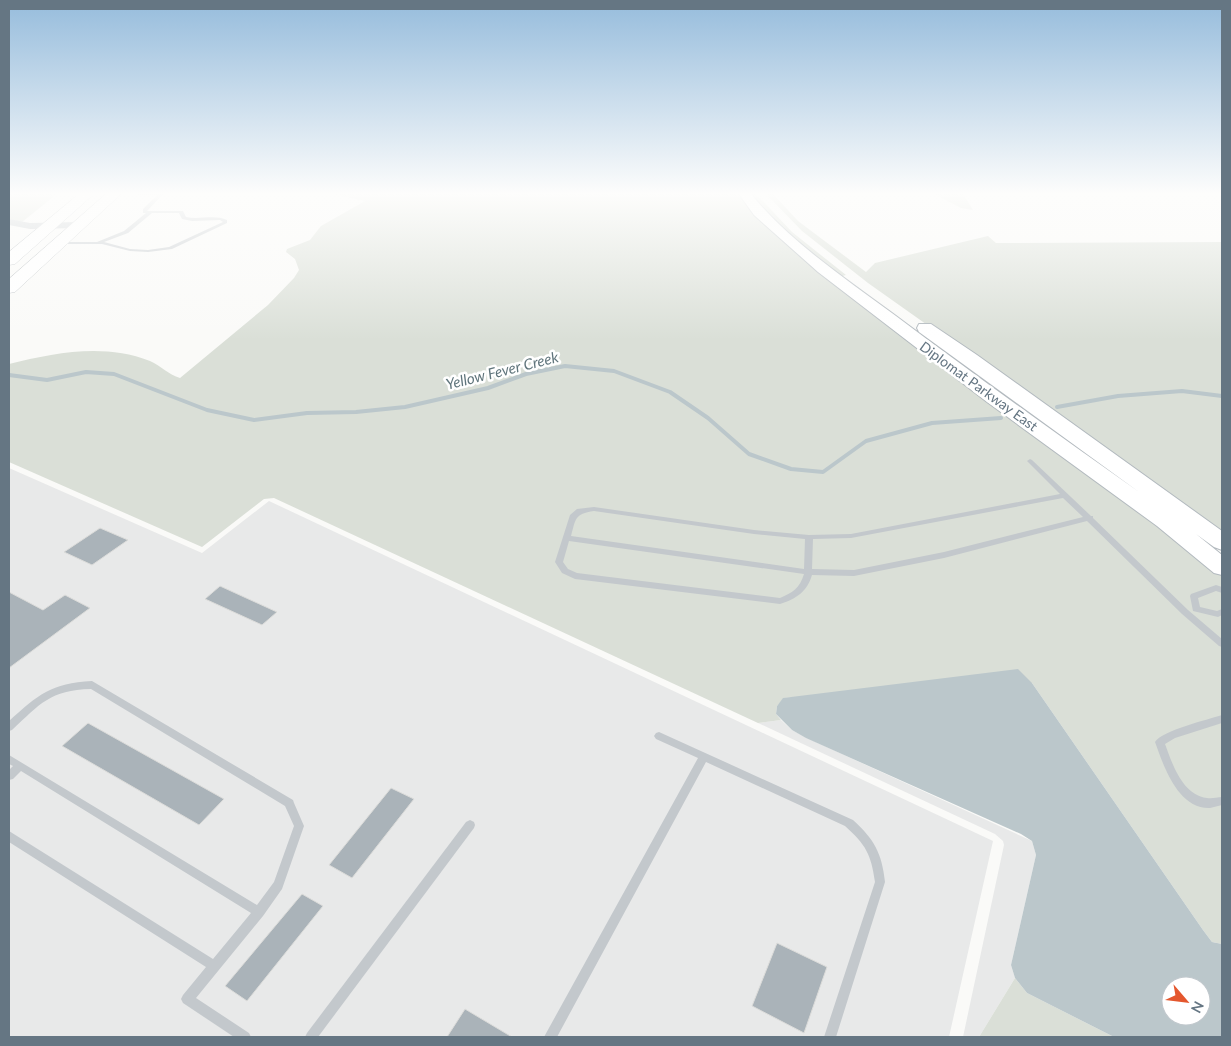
<svg xmlns="http://www.w3.org/2000/svg" width="1231" height="1046" viewBox="0 0 1231 1046" font-family="Lato,sans-serif">
<rect width="100%" height="100%" fill="#fafaf8"/>
<g fill="#e8e9e9">
<path d="M9,468l193,85 67,-52 724,340 -44,196h-940z"/>
<path d="M781,720l11,10 15,8 225,103 4,14 -25,110 4,13 -36,59h-16l41,-192 -1,-4 -8,-7 -237,-111z"/>
</g>
<g fill="#dadfd7">
<path d="M9,194h48l-35,28 -13,-3z"/>
<path d="M333,194h407l14,18 468,362v370l-10,-2 -9,-12 -171,-247 -248,15 -7,8 -1,8 5,6 -23,3 -484,-225 -10,1 -62,48 -193,-85v-98c46,-11 94,-21 141,-3 11,5 19,14 30,17l88,-73 26,-27 5,-8 -4,-11 -9,-7 1,-3 23,-9 11,-14 44,-25z"/>
<path d="M750,194h6l36,38 54,43 -7,2 -42,-35z"/>
<path d="M766,194h7l25,27 68,51 9,-9 113,-27 8,7 226,-1v292l-354,-251 -66,-52z"/>
<path d="M934,194h29l10,16 -12,-2z"/>
<path d="M1015,978l12,15 87,44h-135z"/>
</g>
<path fill="#bbc7cb" fill-rule="evenodd" d="M1018,669l14,14 171,247 9,12 10,2v93h-108l-87,-44 -12,-15 -4,-13 25,-110 -4,-14 -11,-7 -215,-96 -14,-8 -16,-16 1,-8 6,-8zM1171,986h30v30h-30z"/>
<g fill="none" stroke-linecap="round" stroke-linejoin="round">
<g stroke="#bbc7cb" stroke-width="4">
<path d="M9,375l38,5 39,-8 28,2 93,36 47,10 53,-7 49,-1 49,-5 83,-19 38,-14 39,-8 49,5 56,21 38,26 41,36 42,15 32,3 43,-31 66,-18 69,-5"/>
<path d="M1057,407l61,-11 64,-5 40,5"/>
</g>
</g>
<g fill="#aab3b9" stroke="#dcdcda">
<path d="M100,528l28,12 -36,25 -28,-13z"/>
<path d="M220,586l57,26 -15,13 -57,-26z"/>
<path d="M9,592l34,18 22,-15 25,13 -81,60z"/>
<path d="M88,723l136,76 -25,26 -137,-79z"/>
<path d="M391,788l23,11 -62,79 -23,-13z"/>
<path d="M302,894l21,12 -76,95 -22,-15z"/>
<path d="M777,943l50,24 -23,66 -52,-27z"/>
<path d="M465,1009l47,28h-65z"/>
</g>
<g fill="none" stroke-linecap="round" stroke-linejoin="round">
<g stroke="#b3babf" stroke-width="2">
<path id="secondary" d="M739,194h12c39,48 95,85 145,122 80,60 161,118 243,176l-220,-160 -2,-4 2,-4h12l46,31 245,176v19l-8,-3 -18,-13 26,21v20l-8,-2 -57,-47 -170,-124 -169,-130 -64,-57z"/>
</g>
<g stroke="#b5babe" stroke-width="1">
<g id="primary">
<path d="M79,194h15l-79,70 -6,1v-13z"/>
<path d="M106,194h15l-106,98 -6,1v-14z"/>
</g>
</g>
<g fill="#c3c8cc" fill-rule="evenodd">
<path d="M138,194h25l-16,17h36l3,6c13,3 29,-3 41,3v3l-55,26 -24,3 -18,-1 -28,-7h-44l-2,-1 2,-1h39l27,-11 22,-18h-3v-4l14,-14h-17zM152,213h27l3,6 10,2 28,-1 3,2 -54,25 -21,3 -18,-1 -26,-7 24,-9z"/>
<path d="M1030,459l2,1 59,56h2v2l95,92 34,29v8l-3,-1 -37,-32 -95,-93 -143,37 -90,18 -42,-1c-5,17 -16,24 -32,29l-205,-25 -13,-6 -7,-11 15,-47 7,-6 17,-2 160,23 55,5 42,-1 209,-40 -33,-33zM1063,498l20,19 -139,35 -90,18 -42,-1 1,-30 38,-1zM594,511l160,23 51,5 -1,30 -233,-33c5,-17 3,-22 23,-25zM569,541l235,33c-4,14 -12,19 -24,24l-203,-25 -9,-4 -5,-7z"/>
<path d="M1216,585l6,2v6l-6,-2 -18,7 2,9 17,4 5,-2v6l-4,2 -25,-6 -3,-15 1,-2z"/>
<path d="M92,681l201,119 1,3 10,23 -22,63 -19,27 -67,82 53,35 2,4h-17l-51,-34 -2,-4 2,-4 23,-28 -197,-125v-11l204,128 38,-46 -230,-142 -8,8 -4,1v-10l4,-4 -4,-2v-9l248,150 17,-23 20,-56 -9,-20 -194,-117c-41,1 -51,15 -79,41l-3,1v-10c29,-26 42,-38 83,-40z"/>
<path d="M1222,715v8l-47,15 -10,6c7,19 17,51 42,54 5,1 10,-1 15,-1v8c-4,1 -8,2 -12,3 -32,1 -46,-41 -55,-66 8,-12 52,-22 67,-27z"/>
<path d="M659,732l194,88c21,19 29,33 32,62l-49,155h-12l51,-155c-4,-28 -9,-37 -30,-56l-139,-64 -149,275h-13l154,-279 -42,-19 -2,-3 2,-3z"/>
<path d="M470,820l4,2 1,3 -1,3 -156,209h-13l2,-4 159,-211z"/>
</g>
<path fill="#c3c8cc" fill-rule="evenodd" d="M9,219l21,4 48,-1 6,3 -6,3 -48,1 -21,-4z"/>
<use href="#secondary" fill="#fff" fill-rule="evenodd"/>
<use href="#primary" fill="#fff" fill-rule="evenodd"/>
</g>
<linearGradient id="sky" x2="0" y2="1"><stop stop-color="#96bcdc"/><stop offset="0.57" stop-color="#fdfdfc"/><stop offset="1" stop-color="#fdfdfc" stop-opacity="0"/></linearGradient>
<rect width="1231" height="340" fill="url(#sky)"/>
<g text-anchor="middle" dominant-baseline="central" stroke-width="5" stroke-linejoin="round" paint-order="stroke">
<g font-size="14" fill="#657683" stroke="#fff">
<text transform="translate(979 386) rotate(36)">Diplomat Parkway East</text>
</g>
<g font-size="15" font-style="italic" fill="#60757c" stroke="#fff">
<text transform="translate(502 370) rotate(-14)">Yellow Fever Creek</text>
</g>
</g>
<rect width="1231" height="1046" fill="none" stroke="#657683" stroke-width="20"/>
<g transform="translate(1186 1001) rotate(118)"><circle r="24" fill="#ffffff" stroke="#c1c8cd"/>
<path d="M0-4L9 19L0 12L-9 19Z" fill="#e4572e"/>
<text y="-8" font-size="14" font-weight="bold" text-anchor="middle" fill="#657683">N</text>
</g>
</svg>
